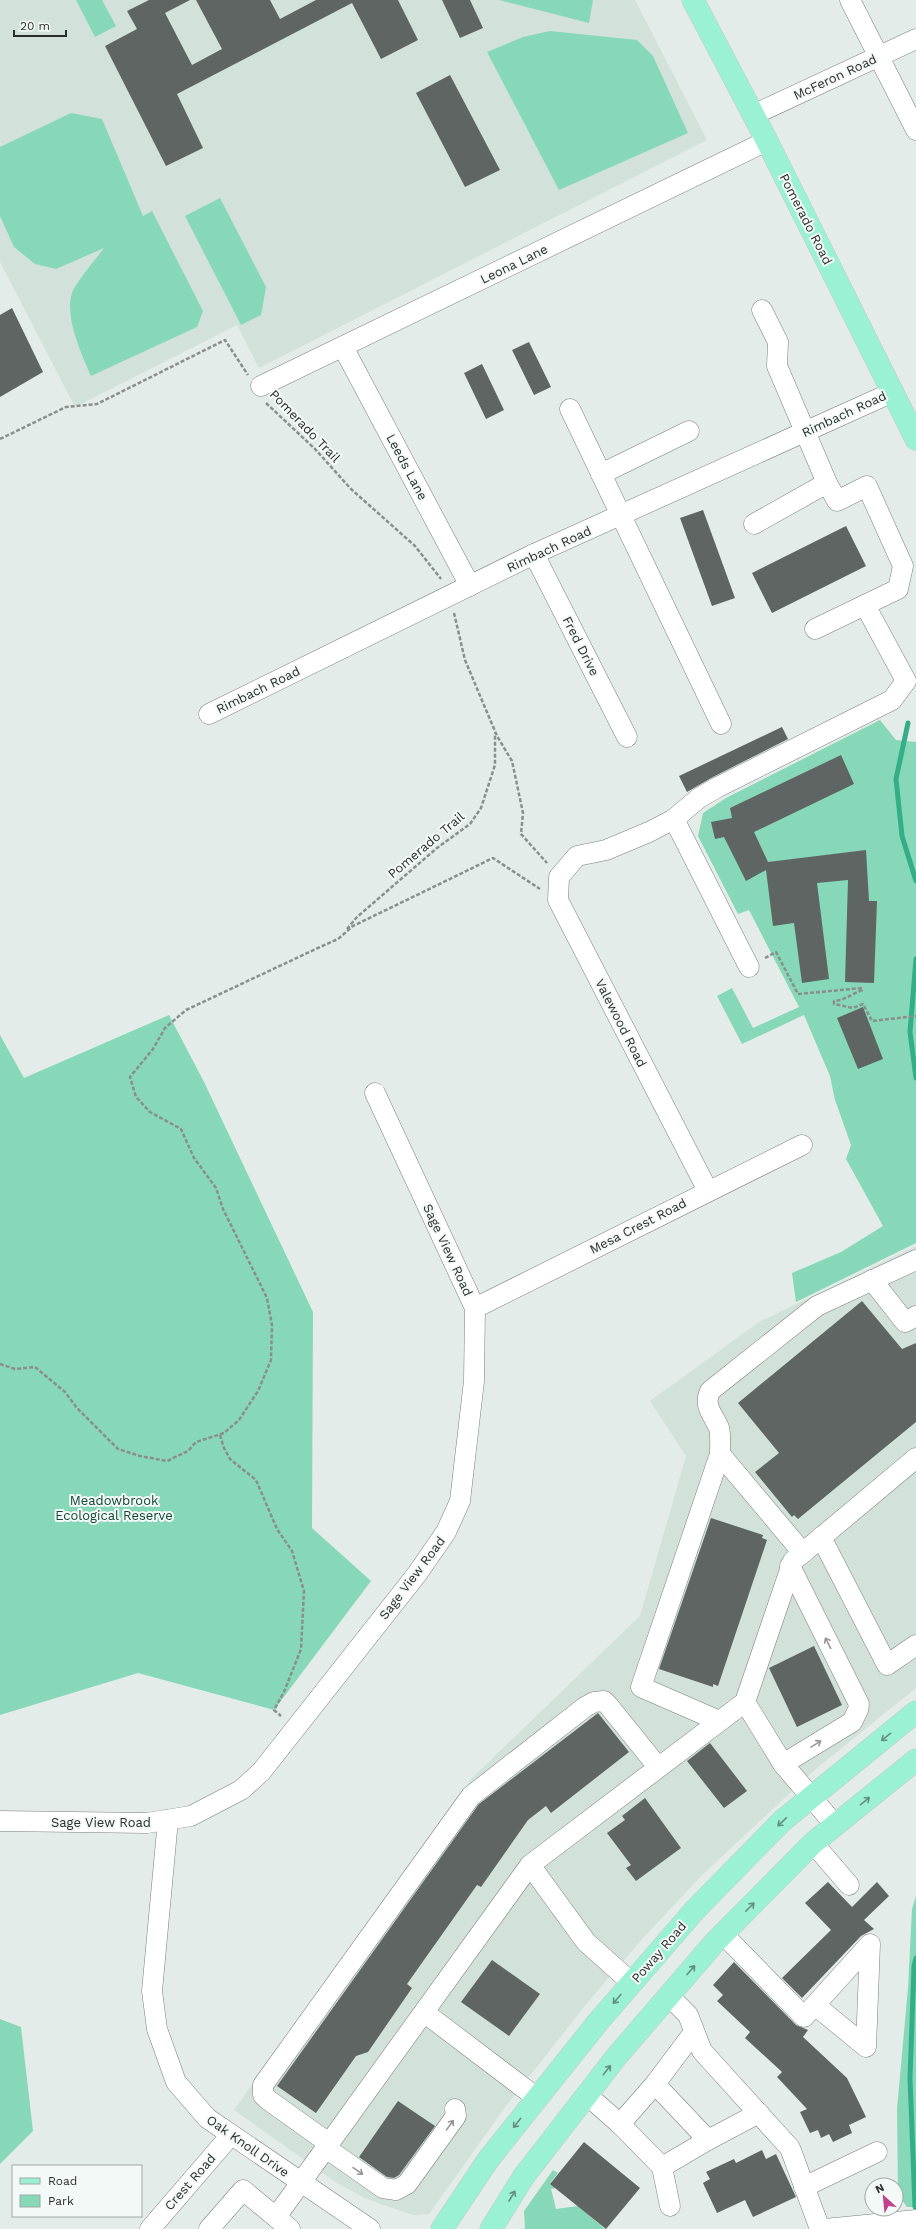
<svg xmlns="http://www.w3.org/2000/svg" width="916" height="2229" viewBox="0 0 916 2229" font-family="'Work Sans',sans-serif">
<rect width="100%" height="100%" fill="#e4ece9"/>
<g fill="#d2e1da">
<path d="M0,0h635l72,140 -448,228 -22,-43 -162,82 -75,-145z"/>
<path d="M916,1246v442l-99,80 -113,105 -60,64 -57,66 -84,107 -74,104 -16,1 -18,-6 -31,-11 -30,-17 -100,-71 238,-332 168,-162 46,-160 -36,-55 109,-79z"/>
</g>
<g fill="#87d8b8">
<path d="M76,0h26l14,26 -21,11z"/>
<path d="M499,0h94l-4,23z"/>
<path d="M550,31l87,9 16,16 35,77 -129,57 -72,-138 36,-15z"/>
<path d="M71,113l31,6 41,97 9,-5 51,100 -6,16 -106,49c-9,-21 -27,-60 -19,-83 4,-11 24,-34 32,-45l-48,21 -21,-5 -21,-17 -14,-31v-69z"/>
<path d="M220,198l46,89 -5,28 -20,10 -56,-109z"/>
<path d="M880,720l16,20 20,2v501l-120,59 -4,-29 49,-21 42,-26 -37,-67 5,-14 -16,-45 -5,-24 -26,-61 -62,29 -25,-48 15,-8 21,40 46,-21 -50,-97 -11,4 -40,-78 5,-23 23,-15z"/>
<path d="M169,1015l35,67 109,230 -1,216 59,53 -97,129 -136,-37 -138,42v-680l24,43z"/>
<path d="M916,1896v311h-9l-9,-13 -1,-85 11,-121 4,-79z"/>
<path d="M0,2019l21,8 12,104 -33,33z"/>
<path d="M553,2170l5,3 -8,10 6,5 -5,1 5,20 22,-3 27,23h-80l-1,-18z"/>
</g>
<g fill="none" stroke-linecap="round" stroke-linejoin="round">
<g stroke="#34ae87" stroke-width="5">
<path d="M908,723l-12,56 6,57 14,45"/>
<path d="M916,959l-6,73 6,46"/>
<path d="M915,2207l-5,-129 4,-112 2,-8"/>
</g>
</g>
<g fill="#5e6562">
<path d="M149,0h41l-25,13 27,52 30,-16 -26,-49h74l10,19 36,-19h82l20,40 -37,19 -29,-56 -175,91 26,54 -37,18 -61,-120 32,-17 -10,-18z"/>
<path d="M442,0h28l13,28 -23,10z"/>
<path d="M450,75l50,95 -35,17 -49,-94z"/>
<path d="M12,308l31,64 -43,25v-82z"/>
<path d="M529,342l22,45 -17,8 -22,-45z"/>
<path d="M482,364l22,46 -18,9 -22,-46z"/>
<path d="M703,510l32,88 -23,8 -32,-88z"/>
<path d="M846,526l20,40 -94,47 -20,-40z"/>
<path d="M782,727l6,12 -75,38 -26,15 -8,-16z"/>
<path d="M841,755l13,29 -100,48 14,30 98,-12 3,51h8l-3,82 -29,-1 3,-102 -31,3 12,96 -27,4 -8,-60 -21,3 -7,-56 -20,11 -22,-44 -9,2 -4,-17 21,-4 -2,-10z"/>
<path d="M863,1007l20,52 -25,10 -21,-51z"/>
<path d="M862,1301l40,48 14,-6v79l-118,97 -4,-4 -2,2 -37,-45 24,-19 -41,-50z"/>
<path d="M711,1518l52,17 -1,3 5,2 -49,146 -5,-2v3l-54,-18z"/>
<path d="M814,1646l28,59 -45,22 -28,-59z"/>
<path d="M598,1713l31,39 -78,61 -5,-7 -18,14 -47,67 -4,-2 -70,99 5,4 -44,64 -12,4 -40,57 -39,-27 202,-282z"/>
<path d="M710,1743l37,48 -23,17 -37,-47z"/>
<path d="M645,1798l36,50 -45,33 -10,-13 5,-3 -24,-32 18,-13 -3,-4z"/>
<path d="M828,1882l24,25 25,-25 12,14 -25,24 10,9 -13,7 -59,62 -20,-20 49,-48 -26,-27z"/>
<path d="M492,1960l48,34 -31,42 -48,-34z"/>
<path d="M734,1962l62,63 12,5 -5,7 44,41 19,39 -17,8 3,8 -19,9 -4,-8 -8,4 -3,-8 -8,3 -10,-21 7,-3 -30,-32 5,-5 -37,-34 5,-6 -33,-31 6,-6 -10,-10z"/>
<path d="M398,2101l37,25 -36,49 -5,3 -7,-1 -28,-20z"/>
<path d="M584,2142l56,46 -34,41 -56,-45z"/>
<path d="M762,2150l4,9 10,-5 20,43 -43,20 -8,-17 -28,13 -14,-30 7,-4 -4,-7 28,-13 2,4z"/>
</g>
<g fill="none" stroke-linecap="round" stroke-linejoin="round">
<g stroke="#79807d" stroke-width="21">
<g id="minor">
<path d="M850,0l66,130"/>
<path d="M753,115l163,-76"/>
<path d="M343,347l127,239"/>
<path d="M261,386l506,-245"/>
<path d="M570,409l151,315"/>
<path d="M601,474l88,-43"/>
<path d="M754,524l73,-41 -50,-117 1,-24 -16,-32"/>
<path d="M534,554l93,183"/>
<path d="M815,629l83,-40 5,-23 -36,-80 -30,15 -10,-18"/>
<path d="M209,714l325,-160 359,-162"/>
<path d="M674,819l75,148"/>
<path d="M708,1191l-150,-291 1,-23 18,-21 29,-6 43,-18 25,-13 25,-21 19,-11 174,-87 14,-19 -41,-76"/>
<path d="M872,1280l33,42 11,-6"/>
<path d="M475,1308l327,-163"/>
<path d="M720,1454l83,99"/>
<path d="M821,1537l66,128 29,-20"/>
<path d="M745,1702l38,62 52,61"/>
<path d="M719,1721l-78,-34 79,-233c0,-9 1,-18 -1,-26 -6,-14 -16,-22 -9,-37l107,-85 99,-46"/>
<path d="M783,1764l69,-42 6,-12 1,-6 -69,-138"/>
<path d="M168,1820l-16,171 5,38 19,53 31,36 163,111"/>
<path d="M0,1821l147,2 44,-7 50,-26 20,-18 156,-198 29,-42 14,-31 14,-120 1,-73 -100,-215"/>
<path d="M813,1843l36,42"/>
<path d="M530,1865l56,77 46,41"/>
<path d="M723,1934l81,83 66,-73 -4,103 -51,-42"/>
<path d="M669,1996l19,19 14,36 88,97 30,81"/>
<path d="M425,2013l112,85"/>
<path d="M694,2032l-39,52 53,56 51,-27"/>
<path d="M587,2095l33,29 35,-40"/>
<path d="M620,2124l42,43 8,39"/>
<path d="M330,2144l-63,-45 -4,-4v-10l208,-289 114,-89 9,-5 10,-1 4,4 50,62"/>
<path d="M326,2148l57,40 13,2 11,-6 49,-68 -1,-7"/>
<path d="M662,2167l46,-27"/>
<path d="M804,2187l73,-35"/>
<path d="M276,2217l254,-352 215,-163 48,-141 123,-103"/>
<path d="M150,2229l80,-93"/>
<path d="M209,2229l34,-39 47,39"/>
<path d="M825,2229l91,-9"/>
</g>
</g>
<g stroke="#c8c9c8" stroke-width="23">
<g id="major">
<path d="M693,0l74,141 149,298"/>
<path d="M442,2229l46,-69 110,-138 96,-111 88,-90 134,-109"/>
<path d="M491,2229l33,-53 93,-120 98,-114 98,-99 103,-83"/>
</g>
</g>
<g stroke="#898f8d" stroke-width="2.5" stroke-dasharray="4 2" stroke-linecap="butt">
<path d="M266,403l49,46 36,40 64,57 26,33"/>
<path d="M0,439l66,-32 31,-3 128,-64 23,35"/>
<path d="M454,613l11,47 32,76 15,25 11,52 -2,21 26,29"/>
<path d="M347,929l10,-12 80,-69 33,-24 11,-16 14,-43v-32"/>
<path d="M765,958l11,-6 22,42 64,-6v2l-21,10 -7,1v3l19,4 10,-4 9,17 44,-5"/>
<path d="M0,1364l15,5 20,-2 30,25 12,16 41,41 22,7 27,5 21,-10 8,-9 28,-9 15,-13 19,-29 13,-31 1,-35 -5,-27 -44,-89 -7,-21 -22,-30 -13,-29 -31,-17 -14,-15 -6,-20 23,-28 12,-21 21,-18 134,-63 18,-8 15,-13 140,-68 47,31"/>
<path d="M220,1435l4,13 6,11 26,21 21,49 15,22 12,40 -3,58 -17,43 -10,18 7,6"/>
</g>
<use href="#minor" stroke="#fff" stroke-width="20"/>
<use href="#major" stroke="#9bf1d4" stroke-width="22"/>
</g>
<defs><path id="oneway-shaft" d="M-6 0H5M1.5-3L5.5 0L1.5 3" fill="none" stroke-width="1.6" stroke-linecap="round" stroke-linejoin="round"/></defs>
<g stroke="#959696">
<use href="#oneway-shaft" transform="translate(828 1643) rotate(-117)"/>
<use href="#oneway-shaft" transform="translate(816 1744) rotate(-32)"/>
<use href="#oneway-shaft" transform="translate(450 2125) rotate(-54)"/>
<use href="#oneway-shaft" transform="translate(358 2171) rotate(35)"/>
</g>
<g stroke="#639080">
<use href="#oneway-shaft" transform="translate(886 1737) rotate(141)"/>
<use href="#oneway-shaft" transform="translate(865 1801) rotate(-39)"/>
<use href="#oneway-shaft" transform="translate(782 1822) rotate(137)"/>
<use href="#oneway-shaft" transform="translate(750 1907) rotate(-45)"/>
<use href="#oneway-shaft" transform="translate(691 1970) rotate(-49)"/>
<use href="#oneway-shaft" transform="translate(617 1999) rotate(131)"/>
<use href="#oneway-shaft" transform="translate(607 2070) rotate(-52)"/>
<use href="#oneway-shaft" transform="translate(517 2123) rotate(128)"/>
<use href="#oneway-shaft" transform="translate(512 2196) rotate(-59)"/>
</g>
<g text-anchor="middle" dominant-baseline="central" stroke-width="4" stroke-linejoin="round" paint-order="stroke">
<g font-size="13" fill="#2b2e2d" stroke="#f2f9f6">
<text transform="translate(835 77) rotate(-25)">McFeron Road</text>
<text transform="translate(806 219) rotate(63)">Pomerado Road</text>
<text transform="translate(514 264) rotate(-26)">Leona Lane</text>
<text transform="translate(844 414) rotate(-25)">Rimbach Road</text>
<text transform="translate(305 426) rotate(46)">Pomerado Trail</text>
<text transform="translate(407 467) rotate(62)">Leeds Lane</text>
<text transform="translate(549 549) rotate(-25)">Rimbach Road</text>
<text transform="translate(581 646) rotate(63)">Fred Drive</text>
<text transform="translate(258 690) rotate(-26)">Rimbach Road</text>
<text transform="translate(426 845) rotate(-40)">Pomerado Trail</text>
<text transform="translate(621 1023) rotate(63)">Valewood Road</text>
<text transform="translate(638 1226) rotate(-27)">Mesa Crest Road</text>
<text transform="translate(448 1250) rotate(65)">Sage View Road</text>
<text transform="translate(412 1578) rotate(-53)">Sage View Road</text>
<text x="101" y="1822">Sage View Road</text>
<text transform="translate(659 1952) rotate(-49)">Poway Road</text>
<text transform="translate(248 2146) rotate(35)">Oak Knoll Drive</text>
<text transform="translate(190 2182) rotate(-49)">Crest Road</text>
</g>
<g font-size="13" fill="#144535" stroke="#f2f9f6">
<text x="114" y="1500">Meadowbrook<tspan x="114" dy="15">Ecological Reserve</tspan></text>
</g>
</g>
<rect x="12" y="2165" width="130" height="52" fill="#f2f9f6" stroke="#a2a8a6"/>
<rect x="20" y="2178" width="20" height="6" fill="#9bf1d4" stroke="#a2a8a6"/>
<text x="48" y="2185" font-size="12" fill="#2b2e2d">Road</text>
<rect x="20" y="2195" width="20" height="12" fill="#87d8b8" stroke="#a2a8a6"/>
<text x="48" y="2205" font-size="12" fill="#2b2e2d">Park</text>
<g transform="translate(884 2197) rotate(333)"><circle r="19" fill="#f2f9f6" stroke="#a2a8a6"/>
<path d="M0-3L7 15L0 10L-7 15Z" fill="#c0418d"/>
<text y="-6" font-size="11" font-weight="bold" text-anchor="middle" fill="#2b2e2d">N</text>
</g>
<path d="M14 30v6h52v-6" fill="none" stroke="#2b2e2d" stroke-width="2"/>
<text x="20" y="30" font-size="12" fill="#2b2e2d" stroke="#f2f9f6" stroke-width="3" paint-order="stroke">20 m</text>
</svg>
